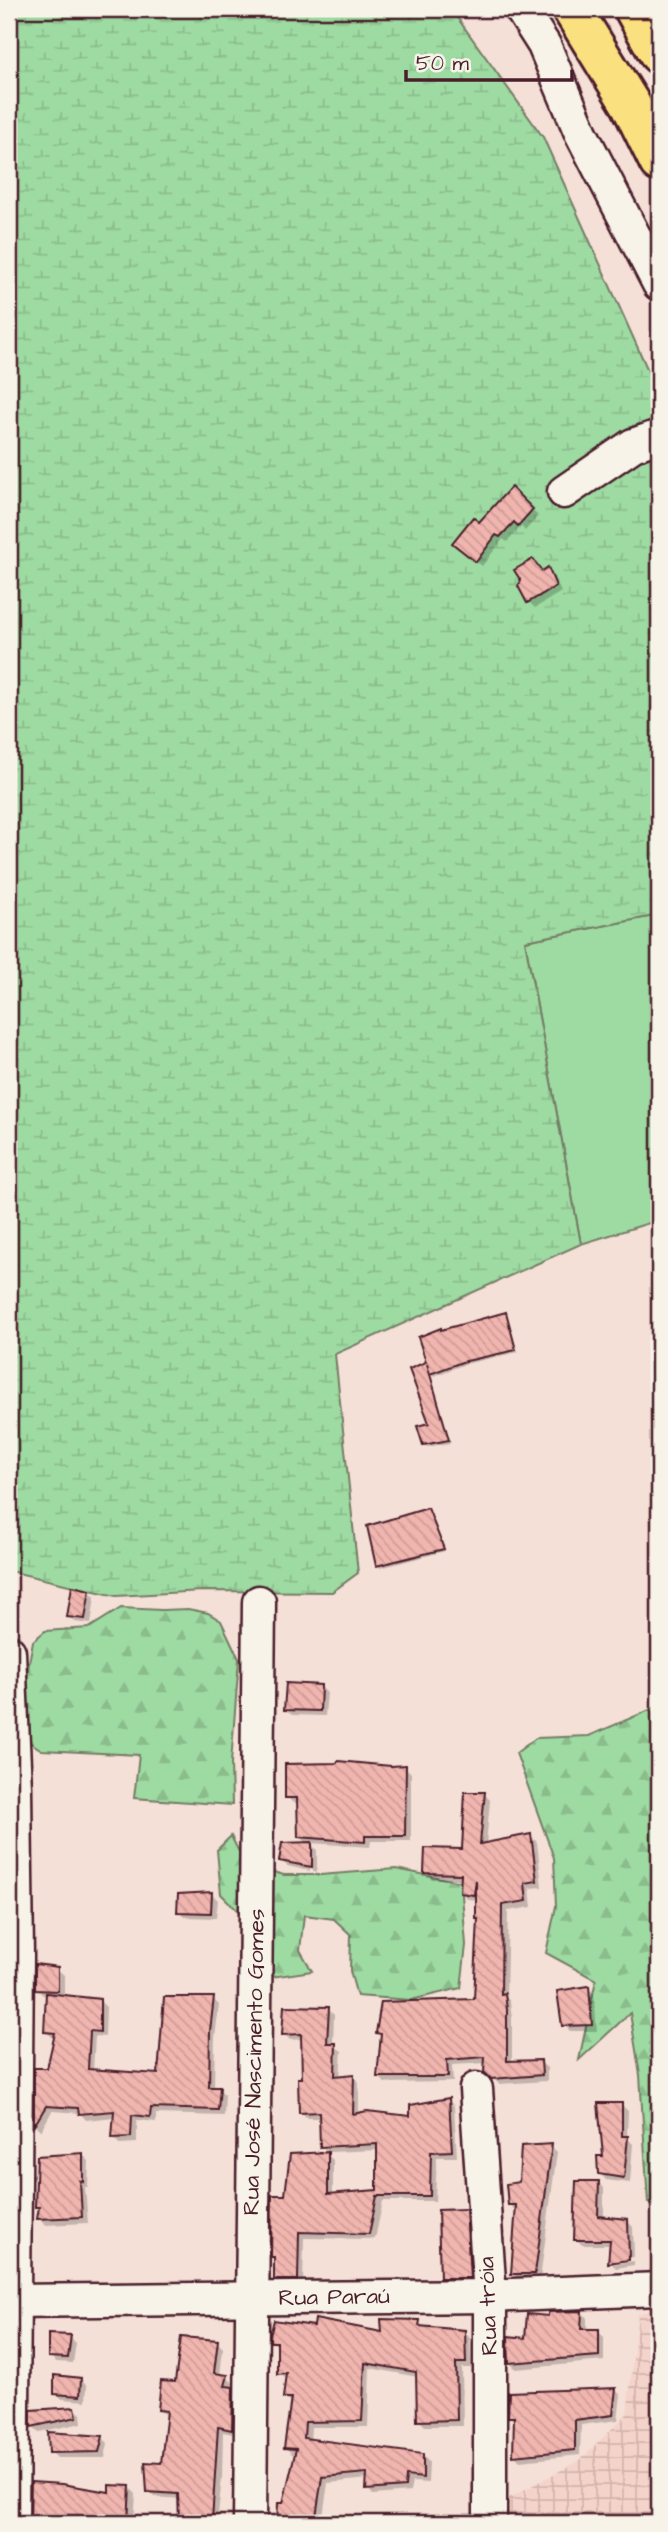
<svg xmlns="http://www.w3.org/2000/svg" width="668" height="2532" viewBox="0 0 668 2532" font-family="'Architects Daughter',sans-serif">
<defs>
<pattern id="industrial-grid" width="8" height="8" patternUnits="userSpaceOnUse" patternTransform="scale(1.75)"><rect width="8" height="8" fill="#f4d3cb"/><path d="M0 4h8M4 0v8" fill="none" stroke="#d3b5ae"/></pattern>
<pattern id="forest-firs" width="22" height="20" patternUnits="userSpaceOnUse" patternTransform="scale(1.75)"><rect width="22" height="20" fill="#9edba2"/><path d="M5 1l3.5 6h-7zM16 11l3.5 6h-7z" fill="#8abc8c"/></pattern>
<pattern id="wetland-marsh" width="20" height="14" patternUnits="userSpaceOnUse" patternTransform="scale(1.75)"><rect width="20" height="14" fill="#9edba2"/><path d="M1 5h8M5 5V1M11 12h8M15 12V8" fill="none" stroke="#8abc8c"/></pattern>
<pattern id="building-back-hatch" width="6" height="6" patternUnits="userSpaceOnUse" patternTransform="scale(1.75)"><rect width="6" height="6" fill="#f0b5ae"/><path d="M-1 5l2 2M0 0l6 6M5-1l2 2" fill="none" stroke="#cf9b96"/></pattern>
</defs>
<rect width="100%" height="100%" fill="#f5e0d7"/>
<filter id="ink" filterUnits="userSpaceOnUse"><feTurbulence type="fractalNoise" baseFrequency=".0143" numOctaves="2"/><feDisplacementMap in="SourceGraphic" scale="14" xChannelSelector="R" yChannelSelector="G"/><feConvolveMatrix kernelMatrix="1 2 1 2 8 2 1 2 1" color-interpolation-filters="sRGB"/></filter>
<g filter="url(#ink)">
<path fill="url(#industrial-grid)" d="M659,2308v215h-151l1,-25 71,-38 47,-46 11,-100z"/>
<path fill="#9edba2" stroke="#747d66" stroke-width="2" d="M659,915v305l-78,24 -56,-303z"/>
<g fill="url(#forest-firs)" stroke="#747d66" stroke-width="2">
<path d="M121,1608l41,2 26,-1 20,4 13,8 18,38 -8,104 1,42 -98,-7 5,-43 -97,-5 -19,-12 2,-53 8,-44 12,-10 44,-3z"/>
<path d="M659,1706v497h-11l-8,-128 -10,-62 -51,47 17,-80 -50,-27 10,-47 -2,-48 -38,-105 20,-15 53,-2z"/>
<path d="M231,1836l14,28 39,11h36l76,-6 65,13 5,63 -5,43 -50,12 -54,-4 -7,-25 1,-36 -17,-16 -30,-4 -4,35 12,21 -40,6 -32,-64 -19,-19 -4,-44z"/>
</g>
<path fill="url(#wetland-marsh)" stroke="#747d66" stroke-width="2" d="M9,9h442l92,128 116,258v520l-134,26 56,303 -246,110 23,219 -26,19 -130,-1 -86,5 -107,-25z"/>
<g fill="#0003">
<path d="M511,489l27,27 -13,15 -4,-5 -14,16 -4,-3 -21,27 -22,-17 19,-25z"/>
<path d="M533,561l10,11 4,-2 6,5 8,17 -26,16 -6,-6z"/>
<path d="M506,1314l12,38 -53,12 -31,12 -4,-4 20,71 -23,4 -3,-3 7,-20 -20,-54 18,-6z"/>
<path d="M427,1510l18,41 -65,17 -2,-3z"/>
<path d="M89,1591l6,6 -4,27 -16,-2 -6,-6z"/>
<path d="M321,1687l6,6 -2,23 -33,-1 -6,-6z"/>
<path d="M405,1767l6,6v68h-40l-1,6 -60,-4 7,7v22l-4,-1v-23h-3v23l-23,-5 -6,-6 27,-16 -8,-8 -1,-33h-6l-6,-6z"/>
<path d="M484,1794l6,6 -4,45 45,-9 6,6 5,45 -12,1 2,19 -24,4 -2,86 4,4 2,17v45l28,-1 7,6v13l-48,3 -13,-12 1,-9 -35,2 1,17 -68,1 -6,-6 3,-40 -4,-4 98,-32 3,-80 -2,-2v-19l-9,-1 -6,-6v-14h-30l-6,-6 38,-22z"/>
<path d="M212,1894l6,6 -2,18 -31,-1 -6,-6z"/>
<path d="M57,1969l7,6v22l36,4 6,6 -1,30 -10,-1 -2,35 67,5 53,-77 6,6 -4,33 -1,51h5l6,6 -1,21 -68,-2v8l-19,-2v23l-18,1 -5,-6 1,-21 -29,3 -6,-7 -28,-2 -11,20 -5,-5v-56h12l8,-32 -4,-1 -6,-6 1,-35 -4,-1 -6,-6z"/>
<path d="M588,1988l6,6 3,37h-27l-6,-6z"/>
<path d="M328,2009l6,6 -1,30 9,6 -2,26 13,-1 6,6v33l53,3 36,-18 6,6 3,51h-20l-2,44h-52l-8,38 -71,-1 -1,47h-21l-6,-6v-19l-3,-3 13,-60 41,-43 6,6v35l46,-4v-41l-51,2 -6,-6 -1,-28h-14l-6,-6 3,-32 -2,-41 -12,1 -6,-6z"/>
<path d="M622,2105l6,6 -1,27 6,6 -3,39 -24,-3 -6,-7z"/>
<path d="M551,2146l6,6 -17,127h-22l-6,-6 4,-62 -6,-6 11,-21z"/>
<path d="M83,2155l6,6 -1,26h-3l3,36 -43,2 -6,-6 2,-9 -4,-4z"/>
<path d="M598,2182l6,6v31l23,2 6,6 1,30 -20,3v4l20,-3v4l-18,3 -6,-6 2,-17h-30l-6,-6z"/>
<path d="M465,2210l6,6 5,67h-29l-6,-6z"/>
<path d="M582,2312l5,6v13h11l6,6v24l-88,8 -6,-6 17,-23 23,-22z"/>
<path d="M419,2322l6,6 39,4 6,6 1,30h-9l1,58h-38l-6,-6 -1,-43 -48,-9 -2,59h-57l-1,14 113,15 6,6 -1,21 -16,-1 -2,10 -37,3 -5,-6 1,-10 -41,4 -6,40h-43l1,-19h4l13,-50h-5l-6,-6 5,-44 -6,-6 2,-19 -8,-6v-25l-7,-7 112,-7z"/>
<path d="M70,2337l6,6 -3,20 -17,-1 -6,-6z"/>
<path d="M217,2342l6,6 -3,28 7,1 6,6 -2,5 7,6 -1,41 -14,-3 -1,46 -5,45h-35l-2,-24 -25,-2 -6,-6 13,-26 6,-49 -9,-6 18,-26z"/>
<path d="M81,2380l6,6 -1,15 -24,-2 -6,-6z"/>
<path d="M615,2389l6,6 -3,25 -37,5 -1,30 -60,6 -6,-6 2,-33 -6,-5z"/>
<path d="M74,2408l7,6 1,9 -43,9 -6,-5z"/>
<path d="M102,2437l6,6 -3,15h-48l-6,-6z"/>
<path d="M32,2484l79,10 19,-6 6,6 -2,29h-104z"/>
</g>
<g fill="url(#building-back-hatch)" stroke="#4a1f2b" stroke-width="2">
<path d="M511,487l22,22 -15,17 -4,-4 -14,15 -4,-2 -20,27 -24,-19 21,-26 6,5z"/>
<path d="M533,559l9,12 6,-4 8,19 -29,17 -9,-17 3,-5 -7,-11z"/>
<path d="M506,1312l10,38 -54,12 -32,12 -3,-10 22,76 -26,5 -6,-19 12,-3 -20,-54 17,-7 -8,-25 23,-9v2z"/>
<path d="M428,1508l16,41 -68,17 -9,-40z"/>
<path d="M72,1586l18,4 -5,29 -18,-2z"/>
<path d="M286,1683l35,2 -1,26 -36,-1z"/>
<path d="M338,1761l53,5 15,-1 -1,71h-40v6l-67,-5 -1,-39h-12v-34l52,-1z"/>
<path d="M465,1792h20l-5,52 51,-10 6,47 -12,2 2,18 -25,4 -1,89 4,-1 2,17v51l34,-1 1,15 -51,4 -7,-7 1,-15 -38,3 1,17h-71l4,-43 -5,-1 5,-31 93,-3 4,-80h-2v-39l-2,15 -14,-2 1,-19 -37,-1 1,-25 37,1z"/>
<path d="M312,1842v25l-33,-6 3,-18z"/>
<path d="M212,1892l-1,21 -34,-1 1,-18z"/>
<path d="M35,1964l23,3v24l-23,-1z"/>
<path d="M589,1986l3,39 -30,1 -5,-35z"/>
<path d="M46,1993l54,6v33l-10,-1 -2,38 70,5 6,-77h50l-4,34 -1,56h11l-2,23 -67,-2 -1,9 -18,-2 -1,22 -19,1 2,-27 -35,3 -1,-6 -32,-2 -12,20v-58h13l8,-35 -11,-1z"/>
<path d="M284,2006l45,1 -2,36h9l-1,33 19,-2 -1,40 14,-3 43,5v-11l39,-7 3,53 -21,1 -1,44h-53l-8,38 -70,-2 -1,48h-24v-23h-3l1,-62h13l5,-41 38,-2v42l49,-4v-46l-57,3 -1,-35 -20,1 -1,-35h4l-1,-44 -19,1z"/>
<path d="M598,2103h24v33h6l-4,42 -26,-4 -1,-18h6z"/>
<path d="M552,2144l-17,130h-24l5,-69h-8l-2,-21 13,-2 2,-36z"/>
<path d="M83,2153v29l-3,-1 2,36 -45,2 2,-12h-4l2,-51z"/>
<path d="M576,2181h23l-1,35 30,3 1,41 -21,3 2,-23h-36z"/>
<path d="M466,2209l4,69h-30l-2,-68z"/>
<path d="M582,2311l-1,18h18v27l-90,7 -1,-27 17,2 2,-24 21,2v-4z"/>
<path d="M315,2319l67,13 -1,-13 39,1 -1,6 46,4 1,33h-10l1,57 -40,1 -1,-49 -51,-9 -3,58 -57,1 -1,16 119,16v24l-17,-2 -1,11 -39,3 1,-17 -45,4 -7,46h-38l1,-20h5l13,-54 -12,-1 7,-50h-8l3,-25 -9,1v-32h-7v-6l4,-16 40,6z"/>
<path d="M48,2334l23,1 -3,23 -20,-1z"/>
<path d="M181,2337l37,3 -4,33 14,2 -3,11 8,1 -1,43 -14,-3 -6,94 -33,1 -1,-28 -31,-2 -2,-30 16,1 6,-52 -9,-1 3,-29 14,1z"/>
<path d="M54,2375l27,3 -1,18 -26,-2z"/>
<path d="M616,2388l-3,27 -38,5v30l-62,6 1,-39h-6l1,-25z"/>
<path d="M75,2407l2,10 -46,10v-17z"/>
<path d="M48,2432l55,4 -4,16 -50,1z"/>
<path d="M31,2482l31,2 47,8v-7l21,1 -2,37h-98z"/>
</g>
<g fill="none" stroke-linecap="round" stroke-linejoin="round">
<g stroke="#4a1f2b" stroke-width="37">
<g id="minor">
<path d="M521,9l23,36 37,88 78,151"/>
<path d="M564,492l69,-47 26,-9"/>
<path d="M9,1652l6,136 2,168 -5,567"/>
<path d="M476,2089l14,207v227"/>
<path d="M9,2301l481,-5 169,-7"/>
<path d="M250,2523l9,-921"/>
</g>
</g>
<g stroke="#4a1f2b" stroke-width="44">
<g id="highway">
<path d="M572,9l59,96 28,57"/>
<path d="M634,9l25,45"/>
</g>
</g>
<use href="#minor" stroke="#f7f3e8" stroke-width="32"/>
<use href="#highway" stroke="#fbe080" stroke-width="38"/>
</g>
</g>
<g text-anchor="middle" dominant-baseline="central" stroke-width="5" stroke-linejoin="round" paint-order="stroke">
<g font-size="23" fill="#4a1f2b" stroke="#f7f3e8">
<text transform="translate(254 2062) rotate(-89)">Rua José Nascimento Gomes</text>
<text transform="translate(334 2297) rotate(-1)">Rua Paraú</text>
<text transform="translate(488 2306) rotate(-92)">Rua tróia</text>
</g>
</g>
<rect width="668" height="2532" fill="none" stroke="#f7f3e8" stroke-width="35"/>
<rect x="18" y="18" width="633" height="2497" fill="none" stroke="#4a1f2b" stroke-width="2.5" filter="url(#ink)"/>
<path d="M406 70v10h166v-10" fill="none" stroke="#4a1f2b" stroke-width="3.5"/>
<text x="416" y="70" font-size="21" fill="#4a1f2b" stroke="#f7f3e8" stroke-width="5" paint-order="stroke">50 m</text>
</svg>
